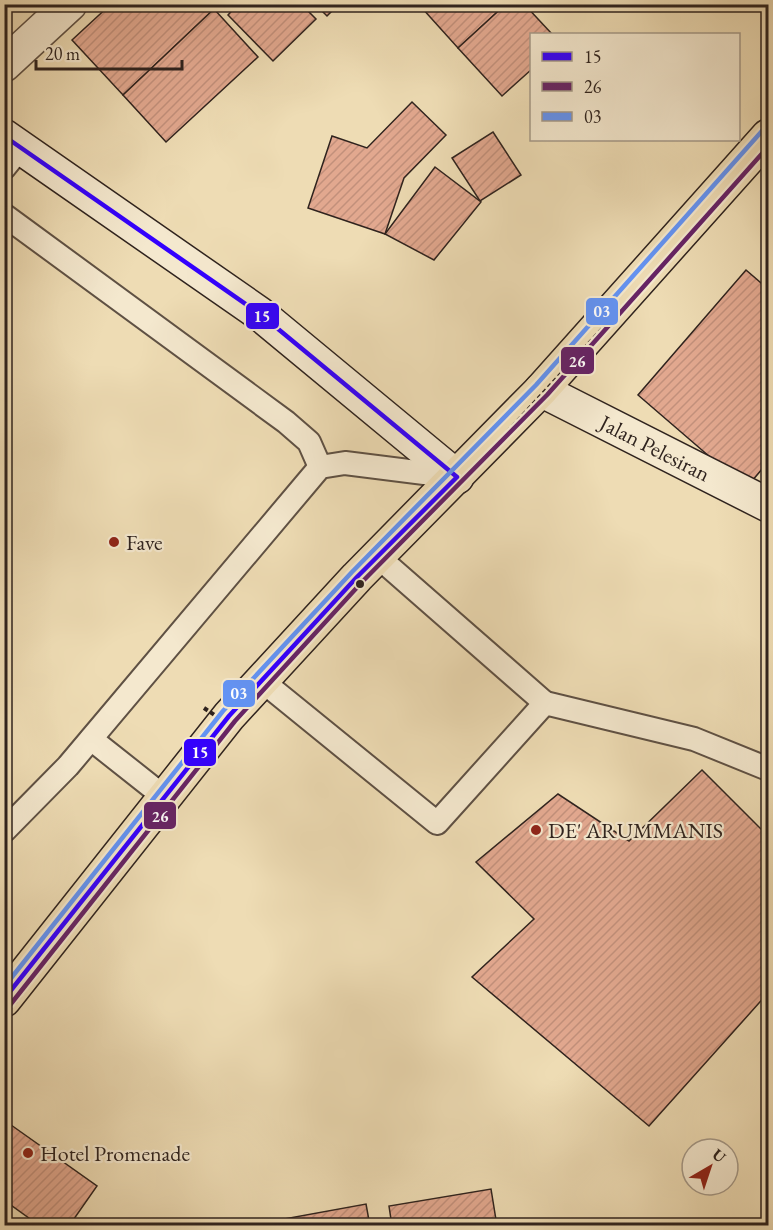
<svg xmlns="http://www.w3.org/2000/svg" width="773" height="1230" viewBox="0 0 773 1230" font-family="'EB Garamond',serif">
<defs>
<pattern id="building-hatch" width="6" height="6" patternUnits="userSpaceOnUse" patternTransform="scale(1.5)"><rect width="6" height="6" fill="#e2a88f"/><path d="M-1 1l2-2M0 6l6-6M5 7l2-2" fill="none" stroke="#c2907b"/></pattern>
</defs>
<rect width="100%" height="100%" fill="#eedcb4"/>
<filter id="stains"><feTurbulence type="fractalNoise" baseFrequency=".00333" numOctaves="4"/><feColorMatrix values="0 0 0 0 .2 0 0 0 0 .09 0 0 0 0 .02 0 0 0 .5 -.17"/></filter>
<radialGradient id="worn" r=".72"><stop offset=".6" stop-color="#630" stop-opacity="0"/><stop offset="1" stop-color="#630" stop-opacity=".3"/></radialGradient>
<g fill="url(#building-hatch)" stroke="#2f231e" stroke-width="1.5">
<path d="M111,4h98l5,5 -91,86 -51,-55z"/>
<path d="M238,4h63l15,15 -43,42 -45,-46z"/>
<path d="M315,4h24l-12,12z"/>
<path d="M426,4h80l-48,44 -36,-40z"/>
<path d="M506,4h18l28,30h-20v35l-30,27 -44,-48z"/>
<path d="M214,9l44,48 -92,85 -43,-47z"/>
<path d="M412,102l34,33 -42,43 -19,56 -77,-26 24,-72 35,12z"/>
<path d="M493,132l28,43 -41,26 -28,-43z"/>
<path d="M435,167l46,35 -47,58 -49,-26z"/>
<path d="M746,270l22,19v173l-22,26 -108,-93z"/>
<path d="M702,770l66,66v157l-119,133 -177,-149 62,-58 -58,-57 82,-68 71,47z"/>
<path d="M4,1120l93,66 -28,40h-29l-36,-26z"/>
<path d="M491,1189l6,37h-105l-3,-20z"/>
<path d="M366,1204l4,22h-124z"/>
</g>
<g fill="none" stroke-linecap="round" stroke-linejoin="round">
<g stroke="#5f5144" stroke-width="26">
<g id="lane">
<path d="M4,168l17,-21"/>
<path d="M4,215l282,207 23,20 11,25"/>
<path d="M377,556l168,147"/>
<path d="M261,680l176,143 108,-120 149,36 74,30"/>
<path d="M91,739l72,57"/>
<path d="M4,831l64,-65 252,-299 25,-4 111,14"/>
</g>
</g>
<g stroke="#5f5144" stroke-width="36">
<path id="street" d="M4,65l66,-61"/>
</g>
<g stroke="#2f231e" stroke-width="36">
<g id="secondary">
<path d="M4,136l256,178 197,163"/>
<path id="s1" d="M541,390l227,115"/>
</g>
</g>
<g stroke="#2f231e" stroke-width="36">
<path id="primary" d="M4,1000l225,-284 128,-139 184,-187 227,-254"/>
</g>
<use href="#lane" stroke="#f4e8ce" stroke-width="22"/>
<use href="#street" stroke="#f4e8ce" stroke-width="33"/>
<use href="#secondary" stroke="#f4e8ce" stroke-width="33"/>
<use href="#primary" stroke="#eedcb4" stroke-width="33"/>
<g stroke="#2f231e" stroke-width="4" stroke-dasharray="4.5 3" stroke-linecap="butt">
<path d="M204,708l27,18"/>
<path d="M4,1016l227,-290 81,-96 190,-192 266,-289"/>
</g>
<g stroke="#f4e8ce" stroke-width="9">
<path id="bus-1" d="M4,136l256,178 197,163 -100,100 -128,139 -225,283"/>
</g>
<g stroke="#f4e8ce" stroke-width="9">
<path id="bus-2" d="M10,1005l225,-284 127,-139 185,-187 221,-248"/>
</g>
<g stroke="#f4e8ce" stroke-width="9">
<path id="bus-3" d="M4,987l219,-276 129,-139 184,-187 226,-254"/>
</g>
<use href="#bus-1" stroke="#30f" stroke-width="4.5"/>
<use href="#bus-2" stroke="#662365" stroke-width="4.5"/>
<use href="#bus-3" stroke="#6393f4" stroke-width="4.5"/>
</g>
<g fill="#8f2418" stroke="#f4e8ce" stroke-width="2">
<circle cx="114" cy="542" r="6"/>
<circle cx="536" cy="830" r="6"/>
<circle cx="28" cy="1153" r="6"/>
</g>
<circle fill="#2f231e" stroke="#f4e8ce" stroke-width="2" cx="360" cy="584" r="5"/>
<g text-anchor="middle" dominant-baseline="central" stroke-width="4.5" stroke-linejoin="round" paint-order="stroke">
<g font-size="22" fill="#2f231e" stroke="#f4e8ce">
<text stroke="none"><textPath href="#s1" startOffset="128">Jalan Pelesiran</textPath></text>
</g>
<g font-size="22" fill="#2f231e" stroke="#f4e8ce" text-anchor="start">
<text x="126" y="542">Fave</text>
<text x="548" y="830">DE' ARUMMANIS</text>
<text x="40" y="1153">Hotel Promenade</text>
</g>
</g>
<g stroke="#f4e8ce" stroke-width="2">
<rect x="585" y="297" width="34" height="29" rx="6" fill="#6393f4"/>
<rect x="245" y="302" width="35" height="28" rx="6" fill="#30f"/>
<rect x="560" y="346" width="35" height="29" rx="6" fill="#662365"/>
<rect x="222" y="679" width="34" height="29" rx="6" fill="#6393f4"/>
<rect x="183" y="738" width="34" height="29" rx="6" fill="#30f"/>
<rect x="143" y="801" width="34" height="29" rx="6" fill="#662365"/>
</g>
<g font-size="16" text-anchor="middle" font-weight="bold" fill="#fff">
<text x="602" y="317">03</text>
<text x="262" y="322">15</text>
<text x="577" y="367">26</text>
<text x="239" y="699">03</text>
<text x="200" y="758">15</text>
<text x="160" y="822">26</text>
</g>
<rect width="773" height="1230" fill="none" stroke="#eedcb4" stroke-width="24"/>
<rect x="6" y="6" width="761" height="1218" fill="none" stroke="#2f231e" stroke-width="3"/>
<rect x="12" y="12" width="749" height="1206" fill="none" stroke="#2f231e" stroke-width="1.5"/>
<rect x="530" y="33" width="210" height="108" fill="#f4e8ce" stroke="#a59988" stroke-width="1.5"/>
<rect x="542" y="52" width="30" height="9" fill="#3300ff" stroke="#a59988" stroke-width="1.5"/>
<text x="584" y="63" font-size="18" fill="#2f231e">15</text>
<rect x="542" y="82" width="30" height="9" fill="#662365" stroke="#a59988" stroke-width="1.5"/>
<text x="584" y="93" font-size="18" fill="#2f231e">26</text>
<rect x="542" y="112" width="30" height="9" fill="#6393f4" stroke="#a59988" stroke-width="1.5"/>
<text x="584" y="123" font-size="18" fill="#2f231e">03</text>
<g transform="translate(710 1167) rotate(39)"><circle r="28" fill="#f4e8ce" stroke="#a59988" stroke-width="1.5"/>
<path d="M0-4.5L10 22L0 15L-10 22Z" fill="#8f2418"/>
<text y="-9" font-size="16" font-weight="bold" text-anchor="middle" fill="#2f231e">U</text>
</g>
<path d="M36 60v9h146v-9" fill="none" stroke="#2f231e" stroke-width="3"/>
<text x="45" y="60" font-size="18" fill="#2f231e" stroke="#f4e8ce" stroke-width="4.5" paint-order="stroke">20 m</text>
<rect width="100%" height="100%" filter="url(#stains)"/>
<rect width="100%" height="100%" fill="url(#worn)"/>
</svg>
